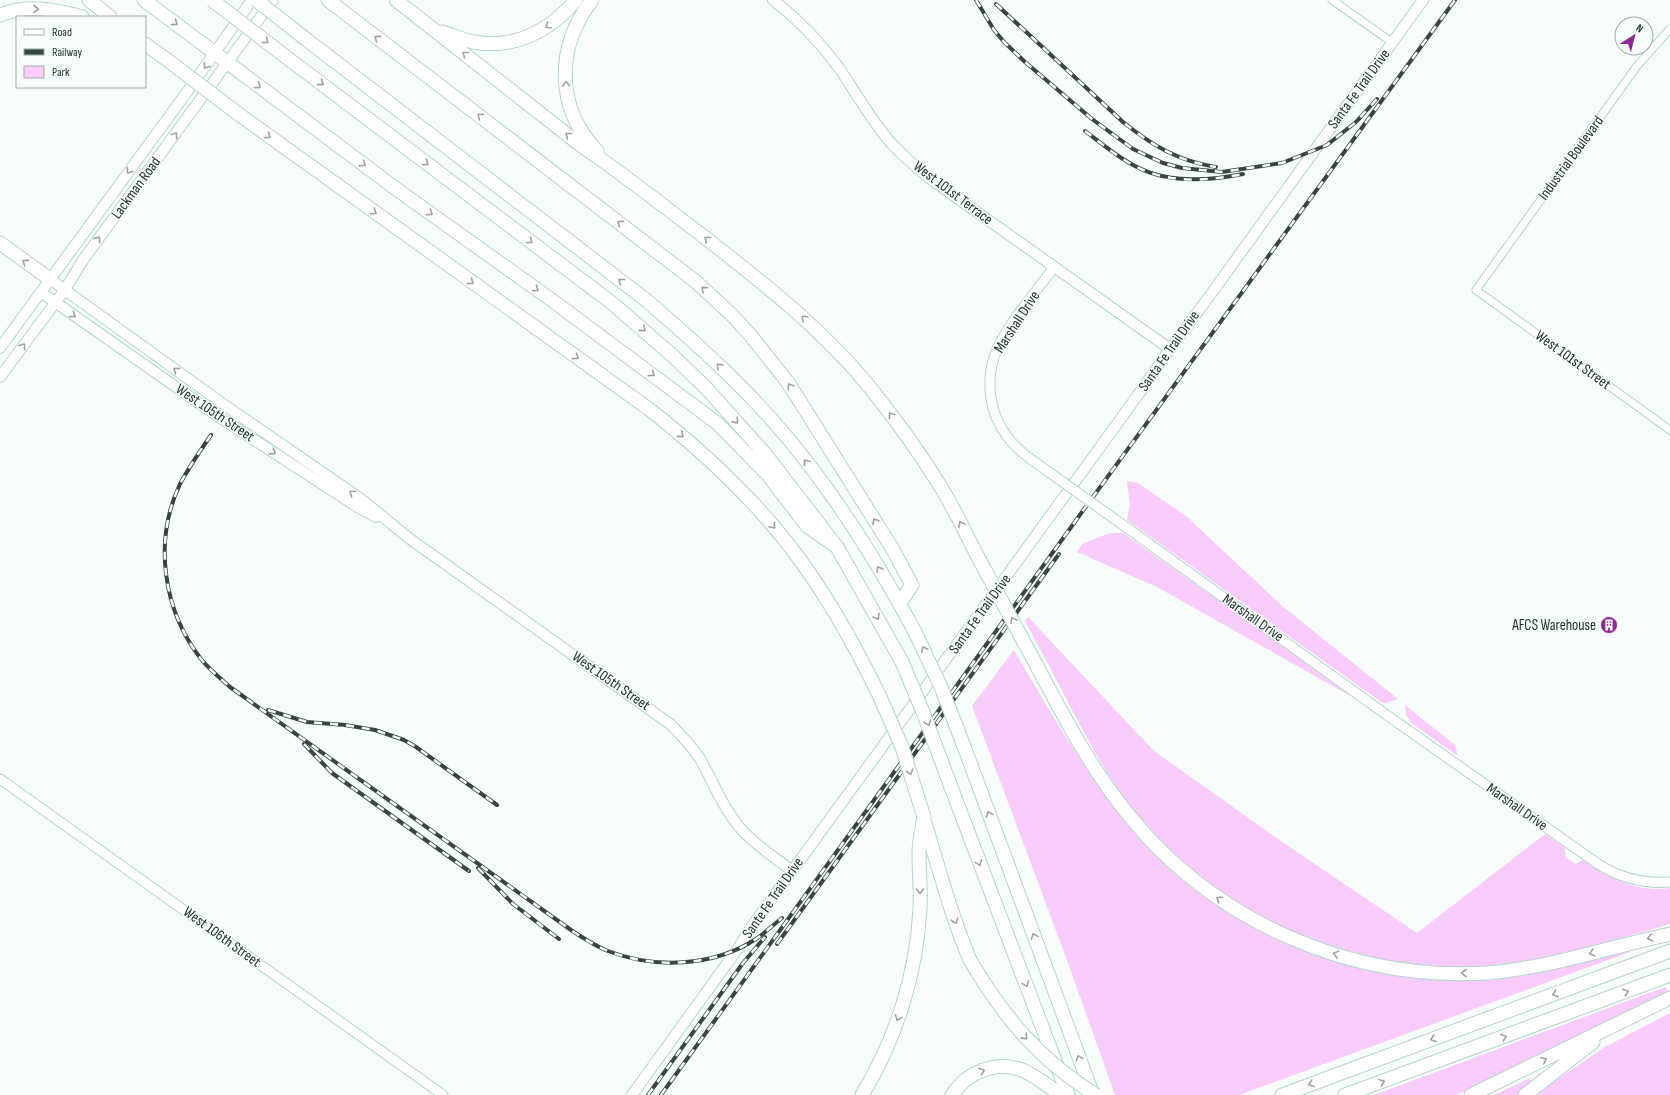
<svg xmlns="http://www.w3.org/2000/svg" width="1670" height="1095" viewBox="0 0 1670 1095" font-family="'Sofia Sans Condensed',sans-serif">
<rect width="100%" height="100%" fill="#f6fdfb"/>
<g fill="#f9cbfa">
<path d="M1127,481l11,2 48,33 95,89 117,94 -12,4 -5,-1 -254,-182 3,-15z"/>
<path d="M1114,533h9l228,161 3,4 -197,-111 -80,-35 5,-8 25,-10z"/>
<path d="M1028,617l126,134 134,95 129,87 128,-99 20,14 1,9 9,7 8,-4c25,18 56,33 87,28v36c-60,17 -120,36 -182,42 -20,2 -40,1 -61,-1 -121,-9 -230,-70 -303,-167 -20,-28 -36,-58 -52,-88 -15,-30 -31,-60 -47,-89z"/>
<path d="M1014,650c28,49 57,98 91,145 14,19 29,39 46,56 77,78 187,127 298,129 61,1 121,-15 180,-31l1,3 -391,143h-124l-48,-135 -95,-254z"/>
<path d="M1405,705l50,40 3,11 -47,-33 -5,-8z"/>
<path d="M1665,987l3,5 -197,97 -16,6h-81z"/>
<path d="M1670,1013v82h-136l71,-48z"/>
<path d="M1530,1078l2,4 -16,13h-22z"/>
</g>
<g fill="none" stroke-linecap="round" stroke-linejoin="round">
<g stroke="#b1d6cc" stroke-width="9">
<g id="minor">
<path d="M1332,0l61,43"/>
<path d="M1670,29l-33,37 -161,224 194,140"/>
</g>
</g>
<g stroke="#b1d6cc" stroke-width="11">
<g id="tertiary">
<path d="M1032,460c-8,-6 -16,-12 -22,-20 -22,-26 -26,-63 -12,-93 13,-27 38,-55 56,-80"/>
<path d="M1130,530l261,188 207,146c22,14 46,20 72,18"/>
<path d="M0,779l443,316"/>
</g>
</g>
<g stroke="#b1d6cc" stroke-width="12">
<g id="secondary">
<path d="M773,0c25,19 47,42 66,68 17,25 32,52 52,75 12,13 25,24 38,35l241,171"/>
<path d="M51,280l175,126 135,93 49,40 260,185c11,11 22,22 30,35 14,24 23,50 42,71 14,16 34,28 50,41"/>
<path d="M42,293l177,124 137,89 20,11"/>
<path d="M0,348l187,-256 65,-92"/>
<path d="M0,377l64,-86 19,-31 190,-260"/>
<path d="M632,1095l107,-148 11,-18 388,-534 32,-46 41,-55 212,-294"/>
</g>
</g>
<g stroke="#b1d6cc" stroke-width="15">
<g id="motorway">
<path d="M89,0l21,17"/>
<path d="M144,0l255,191 154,110 164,122 51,52 39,51 30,21"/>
<path d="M328,0l367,281 37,34 19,21 38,48 103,164 20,37 -12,18"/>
<path d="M396,0l183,144c43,29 83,61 124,92 60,47 121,94 169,154 24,30 47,62 67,94 15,24 27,50 40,75"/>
<path d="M592,0c-36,47 -37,107 5,151"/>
<path d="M0,15c27,-11 55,-6 82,2"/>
<path d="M442,32c10,3 21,8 32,10 40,8 77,-12 102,-42"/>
<path d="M307,40l339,260c44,38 88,77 127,121 56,63 102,136 142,211"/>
<path d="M145,44l25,18"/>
<path d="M290,60l322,243 62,54 34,33 58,65 71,92 65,115"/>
<path d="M237,113l412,296c51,40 99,84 139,135 37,47 66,99 92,153"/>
<path d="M0,243l51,37"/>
<path d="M1031,655c30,56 59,114 101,164 85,103 219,162 354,154 63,-5 123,-26 184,-39"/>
<path d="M965,749l128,346"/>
<path d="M951,787l117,308"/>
<path d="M925,823c14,46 26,92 45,137"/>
<path d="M862,1095c34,-56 55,-122 58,-187 1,-18 -1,-37 -1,-55 0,-12 3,-24 5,-36"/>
<path d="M952,1095c14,-22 42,-34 67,-26 15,5 29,17 42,26"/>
<path d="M1282,1095l388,-144"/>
<path d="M1345,1095l325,-120"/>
<path d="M1471,1095l199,-97"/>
<path d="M1525,1095l68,-53"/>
</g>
</g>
<use href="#minor" stroke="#fff" stroke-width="7"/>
<use href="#tertiary" stroke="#fff" stroke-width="9"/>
<use href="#secondary" stroke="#fff" stroke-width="10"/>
<use href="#motorway" stroke="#fff" stroke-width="13"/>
<g stroke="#384643" stroke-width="4">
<g id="rail">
<path d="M976,0l18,30 10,12 21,20 67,57 41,30 30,14 19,5 40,4 60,-9 45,-18 29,-23 21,-23"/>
<path d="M996,4l127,118c30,24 55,39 93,45"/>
<path d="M1085,131c16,12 32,26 50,35 33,18 73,15 108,8"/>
<path d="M211,435c-11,16 -22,32 -31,49 -27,57 -17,126 21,175 8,10 19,19 29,28l341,243c12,8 24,16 37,21 47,18 105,16 148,-12 9,-6 17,-14 26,-21"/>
<path d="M268,710l39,12 38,3 30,5 29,10 12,7 81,58"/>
<path d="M304,744l28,29 137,98"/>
<path d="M478,868l35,36 46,35"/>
<path d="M777,944l282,-390"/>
<path d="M648,1095l95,-132 22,-26"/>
<path d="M661,1095l421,-583 373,-512"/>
</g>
</g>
<use href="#rail" stroke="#f6fdfb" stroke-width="2.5" stroke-dasharray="8" stroke-linecap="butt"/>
<g stroke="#b1d6cc" stroke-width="11" stroke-linecap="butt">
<path id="tertiary-bridge" d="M1032,460l98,70"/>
</g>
<g stroke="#b1d6cc" stroke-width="15" stroke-linecap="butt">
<g id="motorway-bridge">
<path d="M212,0l78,60"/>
<path d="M256,0l51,40"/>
<path d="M170,62l67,51"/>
<path d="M979,559l52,96"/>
<path d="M915,632l26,55 24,62"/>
<path d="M902,662l21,50 28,75"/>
<path d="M880,697l22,50 22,70"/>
<path d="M970,960c33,56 69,100 126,135"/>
</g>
</g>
<use href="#tertiary-bridge" stroke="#fff" stroke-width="9"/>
<use href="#motorway-bridge" stroke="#fff" stroke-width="13"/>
</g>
<defs><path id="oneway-chevron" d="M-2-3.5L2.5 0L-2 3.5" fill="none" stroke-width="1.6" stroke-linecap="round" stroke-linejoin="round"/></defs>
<g stroke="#9ba2a0">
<use href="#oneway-chevron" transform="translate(36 9)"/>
<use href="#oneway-chevron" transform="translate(175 23) rotate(37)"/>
<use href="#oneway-chevron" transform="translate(548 26) rotate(146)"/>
<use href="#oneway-chevron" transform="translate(377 38) rotate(-143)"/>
<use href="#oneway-chevron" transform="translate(266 41) rotate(37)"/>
<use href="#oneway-chevron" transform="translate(465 54) rotate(-142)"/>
<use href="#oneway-chevron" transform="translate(206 66) rotate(125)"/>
<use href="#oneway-chevron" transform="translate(321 83) rotate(37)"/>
<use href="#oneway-chevron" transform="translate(566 84) rotate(-96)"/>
<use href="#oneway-chevron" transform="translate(258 86) rotate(37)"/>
<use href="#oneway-chevron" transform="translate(480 116) rotate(-143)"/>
<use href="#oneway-chevron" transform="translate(175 135) rotate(-54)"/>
<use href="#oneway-chevron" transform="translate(568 135) rotate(-142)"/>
<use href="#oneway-chevron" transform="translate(268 136) rotate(36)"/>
<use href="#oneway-chevron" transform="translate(426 163) rotate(37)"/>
<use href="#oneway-chevron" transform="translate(363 164) rotate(37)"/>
<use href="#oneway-chevron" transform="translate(129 171) rotate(126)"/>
<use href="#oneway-chevron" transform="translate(374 212) rotate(36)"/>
<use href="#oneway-chevron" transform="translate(430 213) rotate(36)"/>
<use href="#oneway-chevron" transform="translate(620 223) rotate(-143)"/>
<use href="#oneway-chevron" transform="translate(98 239) rotate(-54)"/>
<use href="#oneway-chevron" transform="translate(707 239) rotate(-142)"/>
<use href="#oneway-chevron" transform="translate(530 241) rotate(37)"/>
<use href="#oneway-chevron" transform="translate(25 262) rotate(-144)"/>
<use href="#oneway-chevron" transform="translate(621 281) rotate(-142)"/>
<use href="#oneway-chevron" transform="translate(471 282) rotate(36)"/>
<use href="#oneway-chevron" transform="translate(536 289) rotate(36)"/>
<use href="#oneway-chevron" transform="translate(704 289) rotate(-138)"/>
<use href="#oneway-chevron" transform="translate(73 315) rotate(34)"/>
<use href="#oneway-chevron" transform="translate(804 318) rotate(-137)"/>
<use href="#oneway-chevron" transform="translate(643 329) rotate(41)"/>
<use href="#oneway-chevron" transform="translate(23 346) rotate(-54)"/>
<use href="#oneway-chevron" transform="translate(576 357) rotate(36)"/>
<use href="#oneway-chevron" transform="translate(719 366) rotate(-136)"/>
<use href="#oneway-chevron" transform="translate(176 370) rotate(-144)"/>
<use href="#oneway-chevron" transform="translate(652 374) rotate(37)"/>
<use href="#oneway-chevron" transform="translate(790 386) rotate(-124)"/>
<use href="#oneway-chevron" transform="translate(891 415) rotate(-127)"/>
<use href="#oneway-chevron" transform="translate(736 421) rotate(48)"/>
<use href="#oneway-chevron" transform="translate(681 435) rotate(41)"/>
<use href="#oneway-chevron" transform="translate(273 452) rotate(33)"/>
<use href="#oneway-chevron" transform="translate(806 462) rotate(-128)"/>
<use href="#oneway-chevron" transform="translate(352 493) rotate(-145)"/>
<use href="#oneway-chevron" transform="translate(875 521) rotate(-122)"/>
<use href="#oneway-chevron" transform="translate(961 524) rotate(-118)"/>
<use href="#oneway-chevron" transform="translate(773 526) rotate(50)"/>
<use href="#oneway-chevron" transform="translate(879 569) rotate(-121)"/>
<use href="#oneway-chevron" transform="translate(877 617) rotate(61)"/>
<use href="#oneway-chevron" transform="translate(1013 620) rotate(-118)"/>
<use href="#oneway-chevron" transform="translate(924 649) rotate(-117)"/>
<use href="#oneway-chevron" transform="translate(928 723) rotate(71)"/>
<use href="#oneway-chevron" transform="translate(910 772) rotate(73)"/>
<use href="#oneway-chevron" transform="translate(989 814) rotate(-110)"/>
<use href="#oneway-chevron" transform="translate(979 863) rotate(69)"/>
<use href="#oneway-chevron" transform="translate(920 891) rotate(90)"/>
<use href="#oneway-chevron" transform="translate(1219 899) rotate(-145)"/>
<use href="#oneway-chevron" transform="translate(955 921) rotate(72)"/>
<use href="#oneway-chevron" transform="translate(1034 936) rotate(-110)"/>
<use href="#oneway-chevron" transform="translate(1650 938) rotate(168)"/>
<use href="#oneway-chevron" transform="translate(1592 953) rotate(165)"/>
<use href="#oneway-chevron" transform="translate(1336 954) rotate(-165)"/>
<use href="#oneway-chevron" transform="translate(1464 973) rotate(-179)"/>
<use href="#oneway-chevron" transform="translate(1026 984) rotate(69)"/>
<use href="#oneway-chevron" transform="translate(1626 992) rotate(-20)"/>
<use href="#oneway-chevron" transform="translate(1555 994) rotate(160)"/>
<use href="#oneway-chevron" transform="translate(898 1018) rotate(111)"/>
<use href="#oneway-chevron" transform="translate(1025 1037) rotate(48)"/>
<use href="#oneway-chevron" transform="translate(1504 1037) rotate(-20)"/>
<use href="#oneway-chevron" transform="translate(1433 1039) rotate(160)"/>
<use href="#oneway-chevron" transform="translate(1079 1058) rotate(-110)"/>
<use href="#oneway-chevron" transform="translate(1544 1060) rotate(-27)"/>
<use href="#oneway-chevron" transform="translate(982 1071) rotate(-20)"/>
<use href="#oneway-chevron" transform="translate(1382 1082) rotate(-20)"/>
<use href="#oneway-chevron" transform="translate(1311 1084) rotate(160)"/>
</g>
<defs>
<g id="building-disc" transform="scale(0.9)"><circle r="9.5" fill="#8c2b93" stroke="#f6fdfb"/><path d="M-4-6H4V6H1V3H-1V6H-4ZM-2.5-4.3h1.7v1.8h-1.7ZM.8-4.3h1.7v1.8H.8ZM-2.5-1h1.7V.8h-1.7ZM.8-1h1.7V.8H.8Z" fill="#fff"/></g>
</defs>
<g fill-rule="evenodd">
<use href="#building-disc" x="1609" y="625"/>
</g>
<g text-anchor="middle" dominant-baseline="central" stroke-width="3" stroke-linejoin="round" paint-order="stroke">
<g font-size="15" fill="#21302c" stroke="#f6fdfb">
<text transform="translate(1359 89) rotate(-54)">Santa Fe Trail Drive</text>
<text transform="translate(1571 158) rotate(-54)">Industrial Boulevard</text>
<text transform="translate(136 188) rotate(-54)">Lackman Road</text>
<text transform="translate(953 193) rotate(37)">West 101st Terrace</text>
<text transform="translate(1017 322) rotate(-57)">Marshall Drive</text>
<text transform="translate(1169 351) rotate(-55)">Santa Fe Trail Drive</text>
<text transform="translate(1573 360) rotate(36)">West 101st Street</text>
<text transform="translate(215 413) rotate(34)">West 105th Street</text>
<text transform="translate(980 614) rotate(-54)">Santa Fe Trail Drive</text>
<text transform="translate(1253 618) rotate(35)">Marshall Drive</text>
<text transform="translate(611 681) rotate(35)">West 105th Street</text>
<text transform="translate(1517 807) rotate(35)">Marshall Drive</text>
<text transform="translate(773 898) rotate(-55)">Sante Fe Trail Drive</text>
<text transform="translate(222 937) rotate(36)">West 106th Street</text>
</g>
<g font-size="15" fill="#21302c" stroke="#f6fdfb" text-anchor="end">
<text x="1596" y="625">AFCS Warehouse</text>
</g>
</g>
<rect x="16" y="16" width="130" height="72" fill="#f6fdfb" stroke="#a1aba8"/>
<rect x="24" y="29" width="20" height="6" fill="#ffffff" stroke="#a1aba8"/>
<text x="52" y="36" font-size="12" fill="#21302c">Road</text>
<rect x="24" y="49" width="20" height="6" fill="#384643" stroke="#a1aba8"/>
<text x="52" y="56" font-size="12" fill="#21302c">Railway</text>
<rect x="24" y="66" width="20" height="12" fill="#f9cbfa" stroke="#a1aba8"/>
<text x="52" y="76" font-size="12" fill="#21302c">Park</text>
<g transform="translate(1634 36) rotate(36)"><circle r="19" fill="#f6fdfb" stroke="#a1aba8"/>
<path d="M0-3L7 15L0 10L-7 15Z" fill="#8c2b93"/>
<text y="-6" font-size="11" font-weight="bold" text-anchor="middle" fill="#21302c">N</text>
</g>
</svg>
